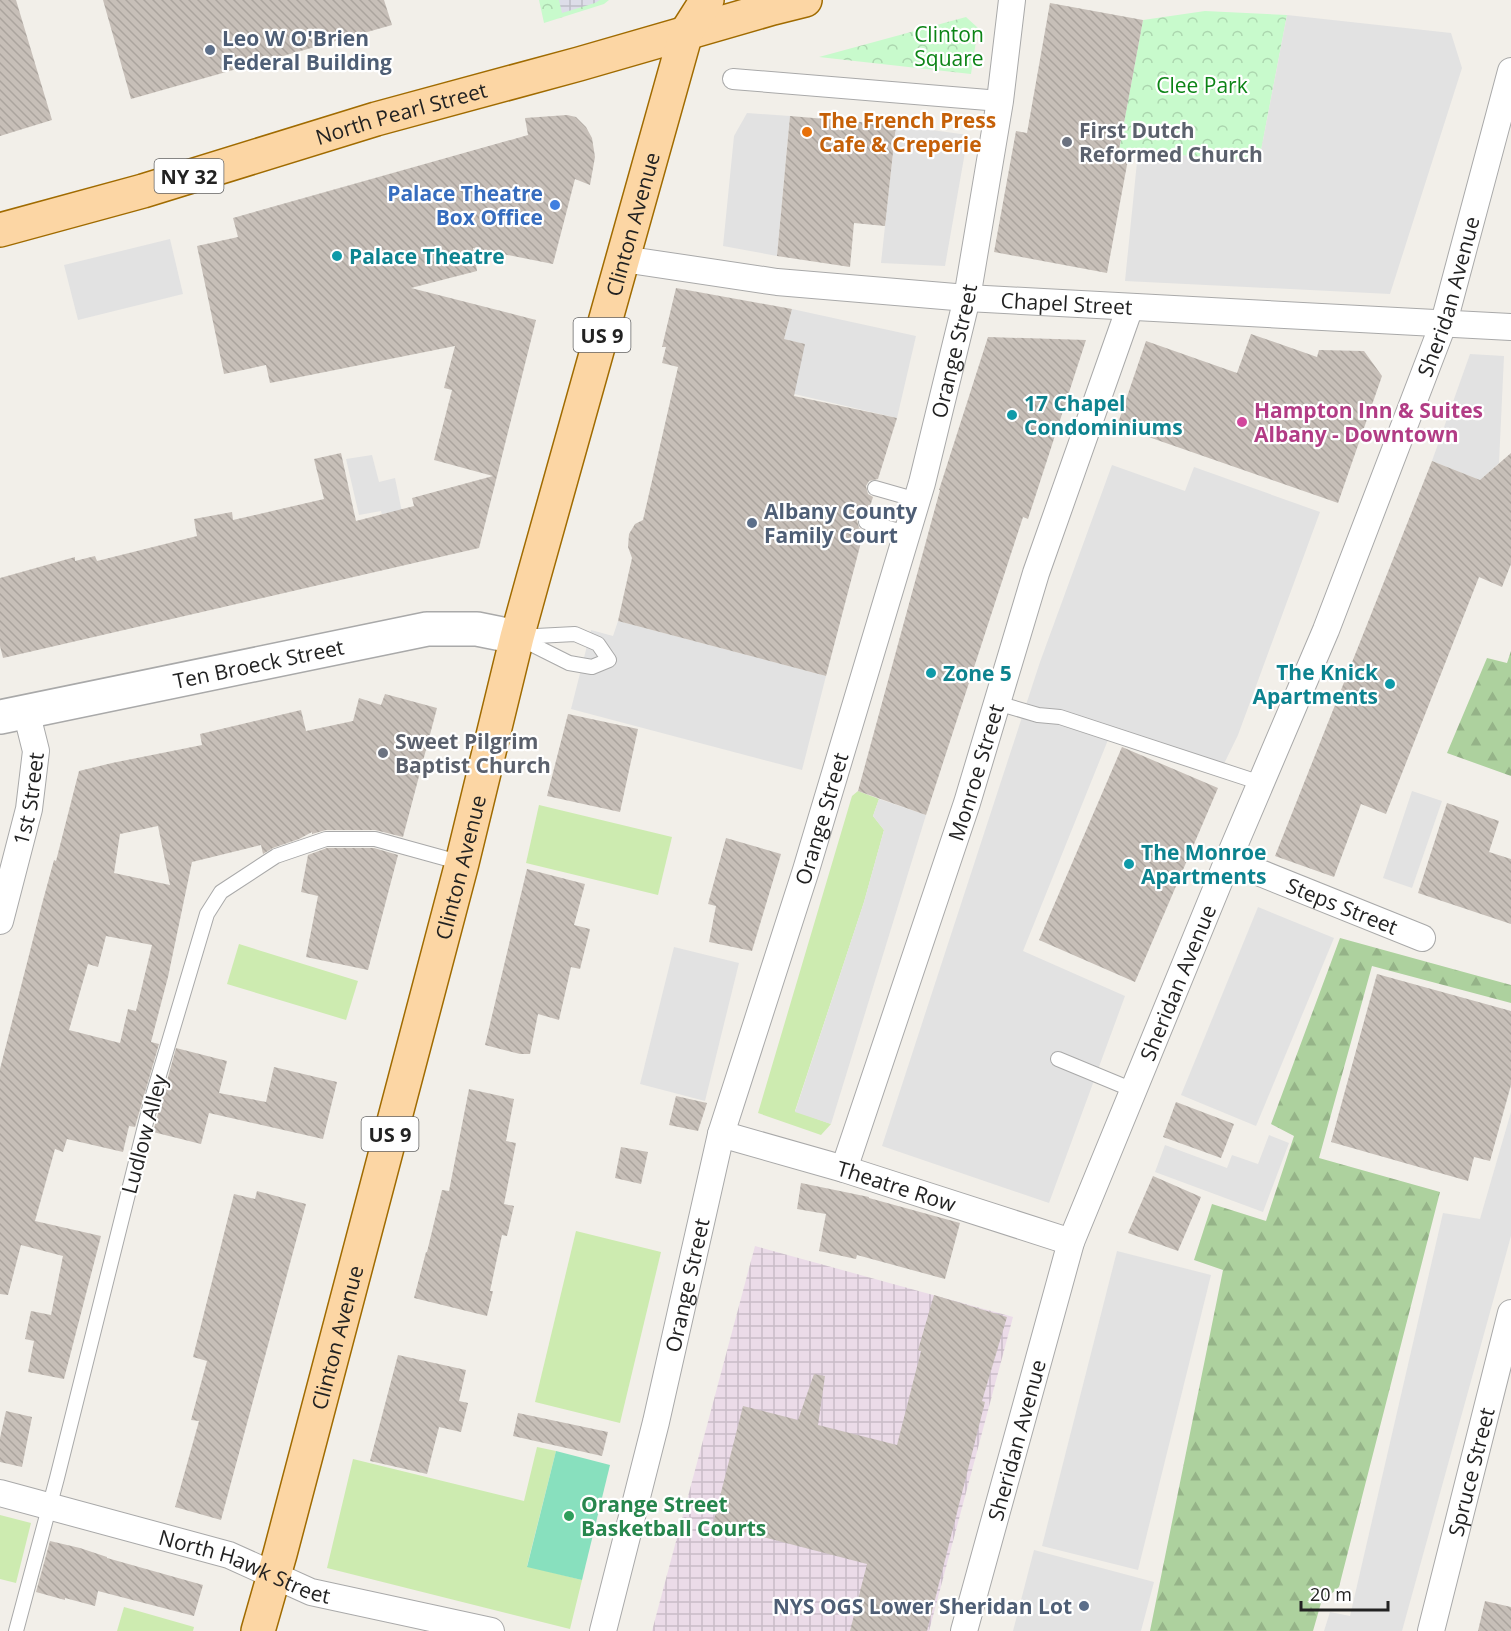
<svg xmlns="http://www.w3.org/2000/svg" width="1511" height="1631" viewBox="0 0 1511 1631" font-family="'Open Sans',sans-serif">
<defs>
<pattern id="industrial-grid" width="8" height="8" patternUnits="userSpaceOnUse" patternTransform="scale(1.5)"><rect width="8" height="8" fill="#ebdbe8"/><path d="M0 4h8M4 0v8" fill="none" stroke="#c9bcc7"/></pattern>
<pattern id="forest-firs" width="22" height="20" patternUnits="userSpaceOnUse" patternTransform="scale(1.5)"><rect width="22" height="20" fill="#add19e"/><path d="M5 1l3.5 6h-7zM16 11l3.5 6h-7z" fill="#95b388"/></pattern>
<pattern id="park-crowns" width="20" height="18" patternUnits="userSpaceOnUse" patternTransform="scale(1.5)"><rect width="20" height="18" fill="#c8facc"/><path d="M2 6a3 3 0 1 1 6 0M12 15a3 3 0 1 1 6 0" fill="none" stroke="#acd6af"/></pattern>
<pattern id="plaza-grid" width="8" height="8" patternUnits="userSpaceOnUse" patternTransform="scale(1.5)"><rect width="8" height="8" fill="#dddde8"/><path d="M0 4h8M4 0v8" fill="none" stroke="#bdbdc7"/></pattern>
<pattern id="building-back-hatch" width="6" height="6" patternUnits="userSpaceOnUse" patternTransform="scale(1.5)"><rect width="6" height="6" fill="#c7bfb8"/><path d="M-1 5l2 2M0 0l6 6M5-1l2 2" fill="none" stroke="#aba49e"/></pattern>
</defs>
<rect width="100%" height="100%" fill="#f2efe9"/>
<path fill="url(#industrial-grid)" d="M755,1246l258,71 -84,314h-277z"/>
<g fill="#cdebb0">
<path d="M858,791l21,8 -6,17 11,14 -20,72 -69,209 36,13 -10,11 -63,-22 94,-317z"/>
<path d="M539,805l133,32 -14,58 -132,-32z"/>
<path d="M239,944l119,37 -12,39 -119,-36z"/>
<path d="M576,1231l85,21 -41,171 -85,-21z"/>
<path d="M537,1447l19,4 -29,115 55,14 -12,49 -243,-61 26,-109 171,42z"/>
<path d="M0,1515l31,8 -15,60 -16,-4z"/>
<path d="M124,1607l70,20 -1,4h-76z"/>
</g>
<g fill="url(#forest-firs)">
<path d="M1511,651v125l-64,-23 40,-95 20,5z"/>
<path d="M1340,938l171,47v18l-139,-37 -53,192 121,34 -101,395 -18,16 -8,28h-163l73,-361 -29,-10 18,-56 54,17 28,-85 -23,-12z"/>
</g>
<g fill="url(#park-crowns)">
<path d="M539,0h70l-5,4 -60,19z"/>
<path d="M1205,11l82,4 -28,146 -113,-8 -27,-3 24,-130z"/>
<path d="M966,17l12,11 -7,46 -152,-17z"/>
</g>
<path fill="#88e0be" d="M556,1451l54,14 -28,115 -55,-13z"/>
<g fill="#e2e2e2">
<path d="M1287,15l164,18 11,35 -72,226 -265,-13 13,-129 121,9z"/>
<path d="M747,113l43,3 -13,140 -54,-10 11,-110z"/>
<path d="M896,125l72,10 -23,131 -64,-3z"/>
<path d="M170,239l13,55 -105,26 -14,-55z"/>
<path d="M792,309l124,27 -19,82 -124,-29 32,-45 -21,-5z"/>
<path d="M1470,354l34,2 -5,107 -19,17 -48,-19z"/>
<path d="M372,455l7,27 16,-4 7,34 -6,55 -15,-56 -22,4 -13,-56z"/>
<path d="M1112,465l73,26 9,-24 126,45 -82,223 -18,37 -108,-42 -89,221 102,45 -76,207 -167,-57 158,-484z"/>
<path d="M618,621l208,55 -24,94 -231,-61 20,-79 22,6z"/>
<path d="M1412,791l30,10 -30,87 -29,-10z"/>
<path d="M879,799l47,16 -95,309 -36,-12 69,-210 20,-72 -11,-14z"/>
<path d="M1258,907l76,31 -78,188 -75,-31z"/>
<path d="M674,947l65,16 -34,138 -65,-17z"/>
<path d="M1511,1112v124l-109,395h-78l6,-19 20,4 93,-403 37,6z"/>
<path d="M1269,1135l20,8 -26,69 -108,-40 10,-27 62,23 5,-13 26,9z"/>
<path d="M1117,1251l94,24 -73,295 -96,-24z"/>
<path d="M1034,1550l120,32 -13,49h-128z"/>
</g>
<path fill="url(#plaza-grid)" d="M559,0h41l-5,3 -33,10z"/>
<g fill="url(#building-back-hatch)" fill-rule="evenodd">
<path d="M0,0h16l36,120 -52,16z"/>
<path d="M103,0h281l8,25 -261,74z"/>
<path d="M1050,3l93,17 -24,130 10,4 -22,119 -113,-21 22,-121 11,2z"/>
<path d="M567,115l9,2 10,10 6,11 3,19 -5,28 -15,-6 -22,85 -80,-16 4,23 -66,17 125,32 -57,228 -476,110 -3,-12v-68l75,-21v4l20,-5 2,5 100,-25 -3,-17 38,-7 1,8 91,-21 -10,-40 27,-6 15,68 58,-15 -2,-8 81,-22 -59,-16 18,-70 -8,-2 11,-42 -185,37 -4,-18 -42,9 -27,-128 41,-9 -5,-19 295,-83 -3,-17z"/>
<path d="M790,116l106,9 -11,101 -31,-3 -4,44 -73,-11z"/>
<path d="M676,288l116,21 -8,30 21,5 -11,52 103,22 -19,61 -9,2 -3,5 2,8 5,3 -5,16 -8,2 -3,5 2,8 5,3 -38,145 -208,-55 14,-63 -4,-11 1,-13 6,-10 8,-4 35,-153 -16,-4 4,-16h-4z"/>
<path d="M1251,334l66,23 2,-7 45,1 18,25 -44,127 -221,-77 29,-85 91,32z"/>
<path d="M988,337l98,3 -58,179 -5,-2 -97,298 -68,-24 82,-301h-1z"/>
<path d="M1511,453v111l-9,23 -23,-10 -93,237 -25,-10 -27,73 -59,-21 157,-395 48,19z"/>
<path d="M385,694l52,14 -34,129 -28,-7h-49l-14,4v-2l-13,7 -26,9 -10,6 -2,-9 -69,17 -24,115 -17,65 8,2 -24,83 -6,-1 -6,26 -56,-13 -4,13 -8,-3 -20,72 66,15 -37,143 -36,-7 6,-31 -9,-2 6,-28 20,4 12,-59 -42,-11 -13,50 -8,-1v-225l42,-165 12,-44 2,1 23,-90 33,-8 90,-18 -2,-11 101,-24 5,21 47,-10 6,-23 22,7zM158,826l12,59 -56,-12 6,-39zM106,936l46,9 -16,66 -8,-2 -8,34 -51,-13 19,-66 10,3z"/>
<path d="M568,714l70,15 -18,83 -73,-16z"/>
<path d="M1122,747l96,41 -83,194 -96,-42z"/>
<path d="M1447,803l52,18 -10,31 22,7v65l-93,-31z"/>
<path d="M726,838l55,16 -29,97 -43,-9 7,-36 -8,-2z"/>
<path d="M327,848h47l24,7 -30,115 -62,-13 12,-61 -17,-4 7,-37z"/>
<path d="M527,869l58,15 -11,41 16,4 -10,40 -9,-2 -12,53 -21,-6 -8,40h-10l-35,-9z"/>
<path d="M1377,974l134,37v74l-21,76 -16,-4 -6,24 -137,-39z"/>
<path d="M176,1048l51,13 -8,32 47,9 8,-35 63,15 -14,57 -114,-26 -8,31 -48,-12z"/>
<path d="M469,1089l45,10 -8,42 10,2 -12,61 10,2 -7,30 -5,-1 -12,56h3l-6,25 -73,-18 12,-46h1l15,-62 7,1z"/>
<path d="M676,1096l31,7 -9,28 -29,-6z"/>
<path d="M1176,1102l58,22 -13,34 -58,-21z"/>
<path d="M621,1147l27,5 -7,32 -26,-6z"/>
<path d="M1153,1176l48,21 -23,54 -50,-18z"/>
<path d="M801,1183l68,14v1l91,25 -15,56 -88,-24 -1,4 -37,-8 7,-37 -29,-5z"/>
<path d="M257,1191l49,13 -85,316 -46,-13 24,-86 -8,-1 16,-59 -14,-4 41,-163 21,5z"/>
<path d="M934,1295l73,22 -25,84 3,1 -58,229h-77l17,-67 -154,-40 30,-118 55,14 16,-46 11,2 -7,49 79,20 24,-94 -3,-1z"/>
<path d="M398,1355l68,15 -7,31 9,2 -7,29 -22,-5 -12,47 -57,-13z"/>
<path d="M6,1411l26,6 -10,50 -22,-5v-24z"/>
<path d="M518,1413l90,19 -6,24 -89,-20z"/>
<path d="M50,1541l30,7 27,9v1l96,27 -9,31 -96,-25 -3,15 -30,-8v2l-29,-8z"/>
<path d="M1485,1601l26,6v24h-33z"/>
</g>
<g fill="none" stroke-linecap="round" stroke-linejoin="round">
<g stroke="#a9a9a9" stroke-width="16">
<g id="service">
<path d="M875,488l42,12"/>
<path d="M866,522l41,11"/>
<path d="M575,634l23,10 11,16 -17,7 -23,-4 -52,-26z"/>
<path d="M997,703l41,12 22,2 201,66"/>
<path d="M1058,1059l75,31"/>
<path d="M16,1631l41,-153 94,-376 56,-188 14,-22 55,-36 50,-17h49l87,24"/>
</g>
</g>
<g stroke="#a9a9a9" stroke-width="22">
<path id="pedestrian" d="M733,79l267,22"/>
</g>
<g stroke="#a9a9a9" stroke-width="28">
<g id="minor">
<path id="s1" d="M623,259l154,23 190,16 544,29"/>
<path id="s2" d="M1228,860l194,78"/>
<path id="s3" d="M0,921l29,-112 7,-58 -10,-40"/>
<path id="s4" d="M721,1134l123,35 227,73"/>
<path id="s5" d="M844,1169l123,-366 69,-230 94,-266"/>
<path id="s6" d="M0,1493l229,62 82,37 180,39"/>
<path id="s7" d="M603,1631l53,-209 65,-288 85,-264 116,-387 45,-185 33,-197 12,-101"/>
<path id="s8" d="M964,1631l107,-389 157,-382 98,-230 118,-308 67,-251"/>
<path id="s9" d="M1431,1631l80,-318"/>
</g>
</g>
<g stroke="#a9a9a9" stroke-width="36">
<g id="tertiary">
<path id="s10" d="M0,717l427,-88h50l40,8"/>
</g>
</g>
<g stroke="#a06b00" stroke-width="36">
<g id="primary">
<path id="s11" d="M0,230l143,-39 233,-72 203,-55 194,-56 32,-8"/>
<path id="s12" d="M258,1631l22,-77 182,-691 55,-226 16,-58 153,-546 21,-33"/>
</g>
</g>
<use href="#service" stroke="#fff" stroke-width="14"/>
<use href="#pedestrian" stroke="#fff" stroke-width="20"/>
<use href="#minor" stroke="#fff" stroke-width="26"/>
<use href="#tertiary" stroke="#fff" stroke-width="33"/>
<use href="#primary" stroke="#fcd6a4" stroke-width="33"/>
</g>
<g fill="#5c6f8a" stroke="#fff" stroke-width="2">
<circle cx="210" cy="50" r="6"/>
<circle cx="752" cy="523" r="6"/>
<circle cx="1084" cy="1606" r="6"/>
</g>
<circle fill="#e8710a" stroke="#fff" stroke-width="2" cx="807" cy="132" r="6"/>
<g fill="#6b7280" stroke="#fff" stroke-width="2">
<circle cx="1067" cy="142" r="6"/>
<circle cx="383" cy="753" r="6"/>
</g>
<circle fill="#3f7fe0" stroke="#fff" stroke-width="2" cx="555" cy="205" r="6"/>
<g fill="#0f9aa8" stroke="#fff" stroke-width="2">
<circle cx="337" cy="256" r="6"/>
<circle cx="1012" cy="415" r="6"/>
<circle cx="931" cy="673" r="6"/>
<circle cx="1390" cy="684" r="6"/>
<circle cx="1129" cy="864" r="6"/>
</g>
<circle fill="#d1479c" stroke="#fff" stroke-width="2" cx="1242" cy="422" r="6"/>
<circle fill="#2e9e5b" stroke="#fff" stroke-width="2" cx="569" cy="1516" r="6"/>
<g text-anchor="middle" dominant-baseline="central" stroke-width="4.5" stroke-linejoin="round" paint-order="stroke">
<g fill="#fff" stroke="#646464" stroke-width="1.5">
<rect x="154.5" y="159" width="69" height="34" rx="4.5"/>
<rect x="573.5" y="318" width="57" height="34" rx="4.5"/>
<rect x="361.5" y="1117" width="57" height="34" rx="4.5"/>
</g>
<g font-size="20" font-weight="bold" fill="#222">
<text x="189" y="176">NY 32</text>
<text x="602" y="335">US 9</text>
<text x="390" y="1134">US 9</text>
</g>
<g font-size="21" fill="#0c8416" stroke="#fff">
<text x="949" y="34">Clinton<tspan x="949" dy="24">Square</tspan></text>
<text x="1202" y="85">Clee Park</text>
</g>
<g font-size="21" font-weight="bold" fill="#4e5e75" stroke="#fff" text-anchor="start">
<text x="222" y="38">Leo W O'Brien<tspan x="222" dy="24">Federal Building</tspan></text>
<text x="764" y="511">Albany County<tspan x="764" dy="24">Family Court</tspan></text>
<text x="1072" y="1606" text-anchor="end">NYS OGS Lower Sheridan Lot</text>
</g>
<g font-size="21" fill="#222" stroke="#fff">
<text stroke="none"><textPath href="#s11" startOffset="418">North Pearl Street</textPath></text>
<text stroke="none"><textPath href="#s12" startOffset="1456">Clinton Avenue</textPath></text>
<text stroke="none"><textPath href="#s8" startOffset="1422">Sheridan Avenue</textPath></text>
<text stroke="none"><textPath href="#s1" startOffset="446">Chapel Street</textPath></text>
<text stroke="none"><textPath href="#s7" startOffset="1328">Orange Street</textPath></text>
<text stroke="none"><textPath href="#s10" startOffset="264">Ten Broeck Street</textPath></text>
<text stroke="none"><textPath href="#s5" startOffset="418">Monroe Street</textPath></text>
<text stroke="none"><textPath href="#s3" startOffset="126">1st Street</textPath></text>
<text stroke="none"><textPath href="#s7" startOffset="842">Orange Street</textPath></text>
<text stroke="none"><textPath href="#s12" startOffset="790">Clinton Avenue</textPath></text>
<text stroke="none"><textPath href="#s2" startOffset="123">Steps Street</textPath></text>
<text stroke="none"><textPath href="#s8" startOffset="684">Sheridan Avenue</textPath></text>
<text transform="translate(144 1134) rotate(-75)">Ludlow Alley</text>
<text stroke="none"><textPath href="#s4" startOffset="183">Theatre Row</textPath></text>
<text stroke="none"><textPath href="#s7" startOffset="356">Orange Street</textPath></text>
<text stroke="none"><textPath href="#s12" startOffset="304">Clinton Avenue</textPath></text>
<text stroke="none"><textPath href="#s8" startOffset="198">Sheridan Avenue</textPath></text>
<text stroke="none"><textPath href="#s9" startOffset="164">Spruce Street</textPath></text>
<text stroke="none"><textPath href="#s6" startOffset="256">North Hawk Street</textPath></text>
</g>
<g font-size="21" font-weight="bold" fill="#c56008" stroke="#fff" text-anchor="start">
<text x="819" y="120">The French Press<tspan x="819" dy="24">Cafe &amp; Creperie</tspan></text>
</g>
<g font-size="21" font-weight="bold" fill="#5b616d" stroke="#fff" text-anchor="start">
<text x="1079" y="130">First Dutch<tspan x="1079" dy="24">Reformed Church</tspan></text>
<text x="395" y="741">Sweet Pilgrim<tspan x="395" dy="24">Baptist Church</tspan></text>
</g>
<g font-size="21" font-weight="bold" fill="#366cbe" stroke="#fff" text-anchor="end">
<text x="543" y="193">Palace Theatre<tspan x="543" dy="24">Box Office</tspan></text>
</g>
<g font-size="21" font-weight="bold" fill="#0d838f" stroke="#fff" text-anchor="start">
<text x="349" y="256">Palace Theatre</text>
<text x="1024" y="403">17 Chapel<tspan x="1024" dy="24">Condominiums</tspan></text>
<text x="1378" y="672" text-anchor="end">The Knick<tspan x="1378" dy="24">Apartments</tspan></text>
<text x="943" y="673">Zone 5</text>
<text x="1141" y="852">The Monroe<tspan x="1141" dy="24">Apartments</tspan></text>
</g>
<g font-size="21" font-weight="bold" fill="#b23c85" stroke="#fff" text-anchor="start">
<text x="1254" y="410">Hampton Inn &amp; Suites<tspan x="1254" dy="24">Albany - Downtown</tspan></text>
</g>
<g font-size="21" font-weight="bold" fill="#27864d" stroke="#fff" text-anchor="start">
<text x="581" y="1504">Orange Street<tspan x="581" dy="24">Basketball Courts</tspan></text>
</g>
</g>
<path d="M1301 1601v9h87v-9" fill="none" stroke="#222222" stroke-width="3"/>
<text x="1310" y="1601" font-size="18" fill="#222222" stroke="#ffffff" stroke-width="4.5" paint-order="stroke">20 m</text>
</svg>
